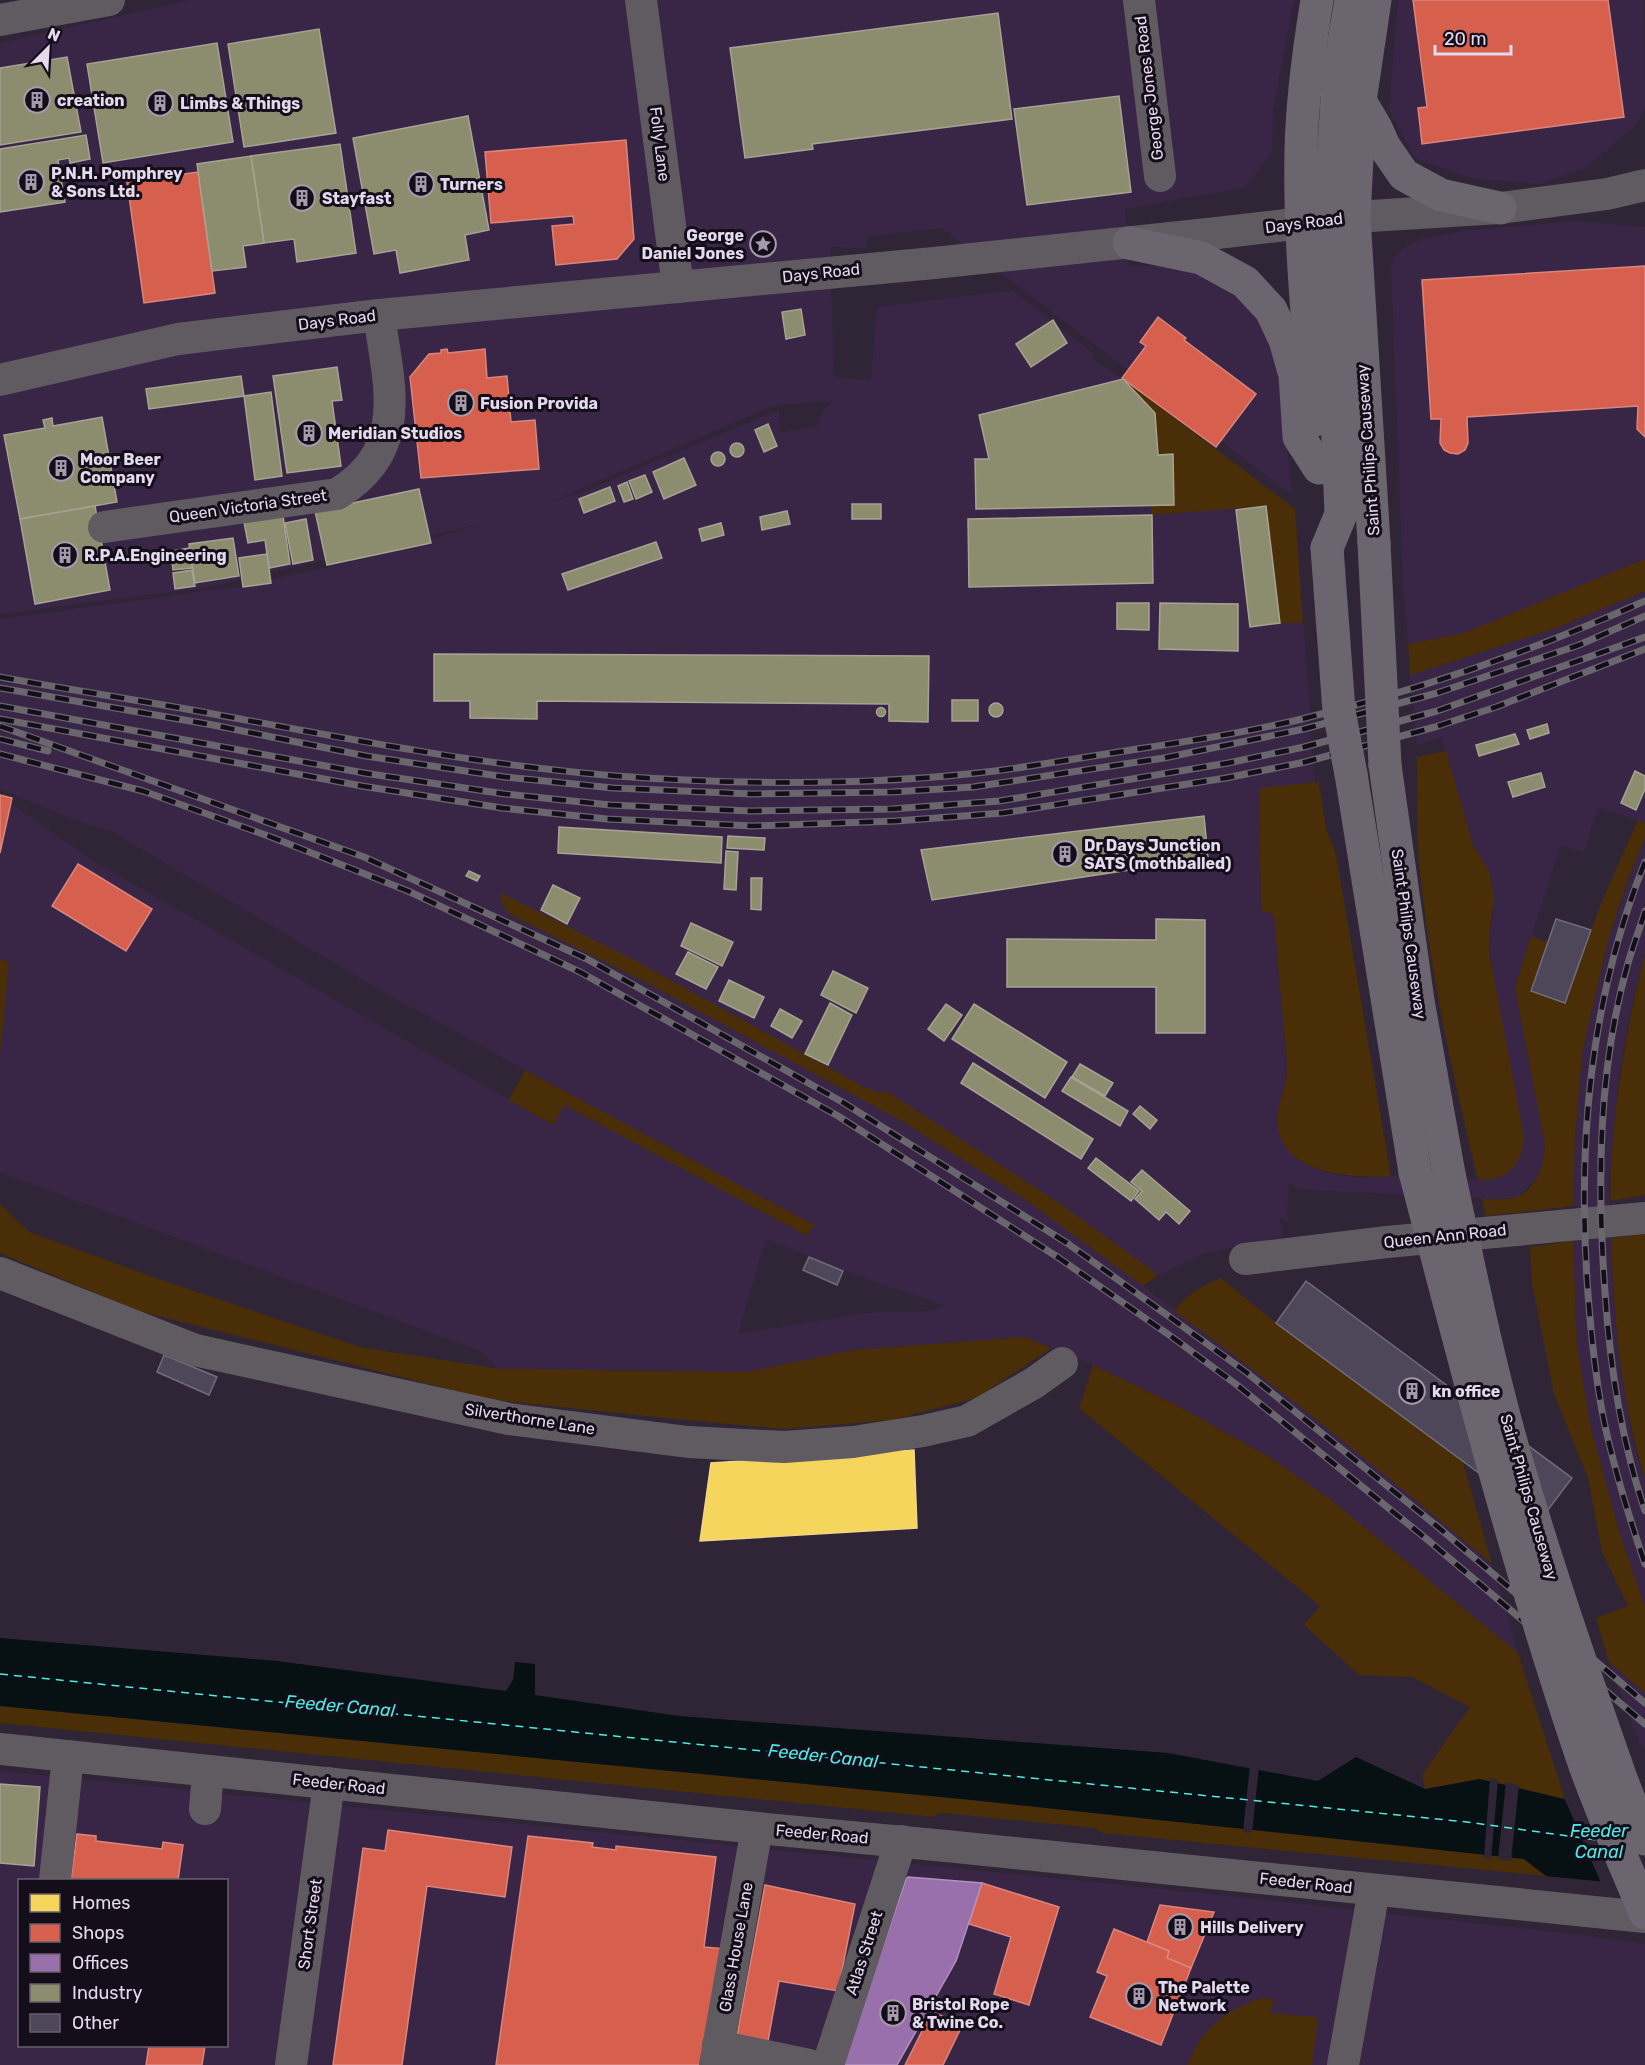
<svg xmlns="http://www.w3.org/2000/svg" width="1645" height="2065" viewBox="0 0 1645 2065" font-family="Rubik,sans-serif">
<rect width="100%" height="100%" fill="#2f2536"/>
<g fill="#392646" fill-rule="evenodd">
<path d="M191,0h1103l-21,111 -1,41 -26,35 -121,22 4,56 55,1 38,14 39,44 18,46 13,125 -350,-267 -76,9 1,11 -37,-1 4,130 37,3 6,-73 135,-17 81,63 -1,6 31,20 172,130 20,273 -56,7 2,121 13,4 13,156 -9,45 22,46 22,10 22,5 23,2 24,-2 97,4 6,-201 -5,-41 4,-24 -3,-41 -17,-28 -32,-108 -24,8 -7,-70 149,-48 86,-36v232l-47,-16 -14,45 -23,-7 -46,143 30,157 -3,17 -6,18 -19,17 -18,2 -190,-9 -9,-1 -11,-6 -2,29 2,10 -9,-4 3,17 -3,3 -78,16 -45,22 -14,10 113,84 81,64 155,130 26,89 -188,-154 -59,-41 -95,-53 -83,-40 -68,-28 -172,13 -105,22 -248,-3 -20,-18 -480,-179v-376l95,66 458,263 11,-20 243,131 -123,-79 -304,-167 -267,-158 -38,-12 -75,-31v-170l242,-33 131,-29 107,-33 -271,63 -209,27v-571zM833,401l-11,11 -5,15 -37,5 -1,-22 -199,83 -32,10 227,-98zM766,1239l106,42 74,25 -17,5 -64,2 -127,21z"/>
<path d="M1398,0h246l1,107 -12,21 -48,40 -45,16 -66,-5 -60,-21 -25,-49z"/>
<path d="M1575,221l70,6v332l-181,74 -56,11 -5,-61 -12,-318 3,-7 9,-9 9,-6 10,-4 40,-8z"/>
<path d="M1645,838v116l-12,45 -14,75 -10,106 4,108 7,75 14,82 11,34v128l-26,-76 -29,-107 -13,-78 -4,-105 4,-1v-34h-4l2,-69 7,-83 26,-114 22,-67z"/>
<path d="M1609,1662l36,31v55l-5,-4z"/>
<path d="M0,1771l1219,124 355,39 71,10v121h-1645zM20,1880h206v166h-206z"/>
</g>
<g fill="#492e07">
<path d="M1123,379l172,130 8,114h-23l-14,-117 -114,9v-10l22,-1 -1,-49h-15z"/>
<path d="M1645,559v32l-86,36 -149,48 -2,-31 56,-11z"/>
<path d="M1446,751l27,94 17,28 4,24 -5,41 1,19 34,180c-3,28 -15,44 -45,43l-2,-4c-25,-104 -48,-208 -58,-314 -3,-35 -2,-70 -2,-105z"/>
<path d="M1319,782l7,46 10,26 55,322c-41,3 -118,-2 -113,-61 1,-15 8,-29 9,-45 0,-16 -3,-34 -4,-50 -3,-35 -6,-70 -9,-105l-13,-5 -2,-122z"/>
<path d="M1638,820l7,3v15l-15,35 -22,67 -26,114 -7,83 -2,69 -87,10 -4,-17c11,0 24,2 34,-2 20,-6 28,-33 29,-52l-30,-157 16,-52 17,6 -17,49 34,12 37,-102z"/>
<path d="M501,893l131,66 230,127 16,6h10l168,109 96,69 5,6 -14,10 -117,-86 -119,-76 -256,-139 -140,-70c-6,-7 -11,-12 -10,-22z"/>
<path d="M1645,954v241l-34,6c-2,-25 1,-49 3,-74 6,-59 16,-116 31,-173z"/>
<path d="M0,959l9,4 -9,92z"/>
<path d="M525,1070l289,155 -7,11 -243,-131 -11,20 -44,-25z"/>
<path d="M0,1204l29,28 127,46 204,69 140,22 248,3 105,-22 172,-13 27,11 -76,50 -84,22 -108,9 -109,-10 -182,-19 -355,-89 -138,-58z"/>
<path d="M1645,1234v245c-24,-78 -31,-160 -34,-241z"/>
<path d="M1573,1241l4,105 13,78 29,107 26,76v86l-36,-31 -13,-44 32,-12 -26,-54 -14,-74 -34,-84 -22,-111 -2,-36z"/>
<path d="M1221,1278l55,45 186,136 30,105c-104,-87 -207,-173 -318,-253 14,-18 27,-24 47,-33z"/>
<path d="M1093,1365l83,40 95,53 59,41 188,154 47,146 -85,-20 -55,10 -3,-14 48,-68 -58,-30 -53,-2 -55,-50 16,-19 -241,-198z"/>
<path d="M0,1706l972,94 552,59 22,17 -443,-43 -8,-5 -142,-14 -15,-1 -3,4 -935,-94z"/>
<path d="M1261,1998l13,1 -4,14 48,4 -6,48h-124c14,-37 36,-54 73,-67z"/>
</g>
<path fill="#071113" d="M0,1638l277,23 229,30 7,-11 2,-18 20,2v31l144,21 489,37 150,28 38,-24 69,32 55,-10 84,20 81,6v81l-99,-10 -22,-17 -552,-59 -972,-94z"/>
<g fill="#2f2536">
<path d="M1250,1765l9,2 -7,66 -9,-1z"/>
<path d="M1490,1778l8,2 -7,79 -7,-1z"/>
<path d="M1506,1782l13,3 -8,76 -13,-2z"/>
<path d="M1563,1795l82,7v87l-43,-4z"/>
</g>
<path fill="#f6d55c" stroke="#f1d688" stroke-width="1.5" d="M914,1450l3,78 -217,13 11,-78z"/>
<g fill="#d6604d" stroke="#da857d" stroke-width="1.5">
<path d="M1413,0h195l16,117 -202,27 -4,-36 9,-1z"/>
<path d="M626,140l8,99 -17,20 -61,6 -4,-39 22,-2 -1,-8 -82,7 -6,-71z"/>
<path d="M198,172l17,121 -71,10 -17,-121z"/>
<path d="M1645,266v171l-8,-8 1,-23 -171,11 1,26 -3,7 -7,4 -8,-1 -6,-3 -4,-7 1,-24h-10l-9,-139z"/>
<path d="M1158,317l28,21 -2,2 72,54 -40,53 -94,-69 24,-32 -6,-4z"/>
<path d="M447,349l1,4 37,-4 2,29 20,-2 4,46 24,-2 4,49 -118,9 -11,-101 19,-23 12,-1v-3z"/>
<path d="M0,795l12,3 -12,55z"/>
<path d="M78,864l74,45 -26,42 -74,-45z"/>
<path d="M388,1830l124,17 -7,50 -78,-11 -25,179h-69l30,-217 22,3z"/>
<path d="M77,1834l19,2v5l66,8 1,-7 20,3 -5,35h-107z"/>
<path d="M528,1836l65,7 -1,4 24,3v-4l100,11 -12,90 22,2 -23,116h-207z"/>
<path d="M982,1883l77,24 -30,98 -35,-11 17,-57 -42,-13z"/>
<path d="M765,1885l90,19 -17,87 -59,-10 -11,60 -31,-5z"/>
<path d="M1160,1905l54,7 -23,56 -24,-10 2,-7 -22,-9z"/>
<path d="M1114,1929l55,22 -2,7 24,10 -30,77 -71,-28 17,-41 -10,-4z"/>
<path d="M932,2011l30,15 -19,39h-38z"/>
<path d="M149,2046h56l-3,19h-56z"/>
</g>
<path fill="#9970ab" stroke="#b090bf" stroke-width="1.5" d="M908,1877l74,6 -26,78 -59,104h-55l64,-186z"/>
<g fill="#8c8c6e" stroke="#a7a394" stroke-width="1.5">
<path d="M998,13l14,106 -200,25 1,5 -68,9 -15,-110z"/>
<path d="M319,29l17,104 -92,14 -16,-103z"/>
<path d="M217,43l16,99 -130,21 -16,-99z"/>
<path d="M67,57l14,75 -81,13v-77z"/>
<path d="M1119,96l12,96 -104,13 -13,-96z"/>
<path d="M468,116l21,114 -24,5 4,25 -69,13 -4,-23 -22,4 -21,-116z"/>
<path d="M86,135l4,24 -20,4 -1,-5 -11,2 7,42 -65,10v-63z"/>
<path d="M340,144l16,109 -59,9 -3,-23 -30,4 -13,-87z"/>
<path d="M251,156l13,87 -21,3 3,21 -34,4 -15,-107z"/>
<path d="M801,309l4,26 -19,4 -4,-27z"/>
<path d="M1053,320l14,23 -36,24 -15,-23z"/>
<path d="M337,367l5,33 -10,1 9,65 -54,7 -14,-97z"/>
<path d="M241,376l3,20 -95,13 -3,-20z"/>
<path d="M1123,379l32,34 3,42 15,-1 1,51 -198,4 -1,-50h14l-10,-44z"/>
<path d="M271,392l11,84 -27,4 -11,-84z"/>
<path d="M102,417l15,85 -97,17 -16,-84 41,-7 -2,-8 9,-2 1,8z"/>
<path d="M768,424l9,22 -13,6 -9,-22z"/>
<circle cx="737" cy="450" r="7"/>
<circle cx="718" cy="459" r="7"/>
<path d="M684,458l12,27 -32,14 -11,-27z"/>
<path d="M645,475l7,17 -16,7 -7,-18z"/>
<path d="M627,482l6,17 -9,3 -6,-16z"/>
<path d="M610,487l5,14 -31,12 -5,-14z"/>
<path d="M419,489l12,54 -104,22 -12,-54z"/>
<rect x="852" y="504" width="29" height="15"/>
<path d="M95,506l15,84 -75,14 -15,-85z"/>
<path d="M1266,506l14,117 -30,4 -14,-117z"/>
<path d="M787,511l3,13 -28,6 -2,-13z"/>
<path d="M1152,515l1,68 -184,4 -1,-68z"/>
<path d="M283,516l7,48 -21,4 -4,-28 -17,3 -4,-21z"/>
<path d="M306,519l7,41 -20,4 -8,-41z"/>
<path d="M721,523l3,12 -22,6 -3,-12z"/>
<path d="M233,538l6,38 -44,7 -6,-39z"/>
<path d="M656,542l6,16 -94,32 -6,-16z"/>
<path d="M189,548l3,20 -19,2 -2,-19z"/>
<path d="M267,554l4,29 -28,4 -4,-29z"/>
<path d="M192,570l3,16 -20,3 -2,-16z"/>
<path d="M1117,603h32v27l-32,-1z"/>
<path d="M1160,603l78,1v47l-79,-2z"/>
<path d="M434,654l495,2 -1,66 -39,-1v-17l-352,-3v18l-67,-1v-17h-36z"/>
<rect x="952" y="700" width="26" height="21"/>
<circle cx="996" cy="710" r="7"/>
<circle cx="881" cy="712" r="4.5"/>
<path d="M1547,724l2,9 -19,6 -3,-9z"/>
<path d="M1515,734l4,10 -40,12 -3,-11z"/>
<path d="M1635,771l10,5v13l-9,21 -15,-7z"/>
<path d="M1541,773l4,14 -32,10 -5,-15z"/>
<path d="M1204,816l4,42 -276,42 -11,-50z"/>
<path d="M559,827l163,10 -1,26 -163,-10z"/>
<path d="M728,836l37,2 -1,12 -37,-2z"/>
<path d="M726,851l12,1 -2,38 -12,-1z"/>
<path d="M469,871l11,5 -3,5 -11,-5z"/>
<path d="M751,878h11l-1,32 -10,-1z"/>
<path d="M553,885l27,13 -13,26 -26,-14z"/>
<path d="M1156,919l49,1v113h-49v-46h-149v-48l149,1z"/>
<path d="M691,923l42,19 -11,24 -41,-20z"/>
<path d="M688,952l30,15 -12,22 -30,-15z"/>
<path d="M833,971l35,17 -12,25 -35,-18z"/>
<path d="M729,980l35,17 -10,21 -35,-17z"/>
<path d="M830,1003l22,12 -24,50 -23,-11z"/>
<path d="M946,1004l16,11 -18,26 -16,-12z"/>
<path d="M974,1004l93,58 -22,36 -93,-59z"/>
<path d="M780,1009l22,12 -10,17 -21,-12z"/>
<path d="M973,1063l120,76 -12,20 -120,-76z"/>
<path d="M1080,1064l33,19 -8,13 -33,-19z"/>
<path d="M1071,1077l57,34 -8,15 -58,-35z"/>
<path d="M1140,1106l17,14 -7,9 -17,-15z"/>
<path d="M1096,1158l43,33 -8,10 -43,-33z"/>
<path d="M1142,1170l48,41 -11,13 -13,-12 -7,8 -24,-21 7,-8 -11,-9z"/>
<path d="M0,1784l40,3 -6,79 -34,-3z"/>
</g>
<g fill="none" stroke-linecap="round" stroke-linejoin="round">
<path stroke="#4eebe4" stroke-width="1.5" stroke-dasharray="8 6" stroke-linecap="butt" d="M0,1674l1467,148 130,18"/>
</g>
<g fill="#4e475a" stroke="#716c7b" stroke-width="1.5">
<path d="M1556,919l35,11 -26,73 -34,-12z"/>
<path d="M809,1257l34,14 -6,14 -34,-15z"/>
<path d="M1306,1281l266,197 -31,41 -265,-196z"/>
<path d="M164,1355l53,22 -8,18 -52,-23z"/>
</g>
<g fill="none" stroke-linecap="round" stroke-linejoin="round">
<g stroke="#5f5b61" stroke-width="32">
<path d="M641,0l37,287"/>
<path d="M1139,0l21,176"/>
<path d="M0,20l109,-20"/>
<path d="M0,380l178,-41 201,-24 555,-52 283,-30 137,-16 146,-9 107,-14 38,-9"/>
<path d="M104,527l233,-33c73,-44 52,-108 42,-179"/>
<path d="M1245,1259l142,-17 258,-24"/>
<path d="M0,1273l195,77 314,69 179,23 96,5 69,-5 70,-11 44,-10 67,-38 28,-20"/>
<path d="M0,1749l757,79 189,18 699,71"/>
<path d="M205,1809l3,-38"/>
<path d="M55,1880l13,-124"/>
<path d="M718,2046l91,19"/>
<path d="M291,2065l38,-282"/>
<path d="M715,2065l42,-237"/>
<path d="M828,2065l73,-224"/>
<path d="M1343,2065l31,-175"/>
</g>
<g stroke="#6a656e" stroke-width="33">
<path d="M1360,101l16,27 8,18 20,29 37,20 59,13"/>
<path d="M1129,243l72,15 44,24 26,28 14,30 10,35 4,62 20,31"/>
<path d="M1315,420c-6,-90 -16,-180 -14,-270 1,-50 8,-101 16,-150"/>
<path d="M1374,543l-20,-326 6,-116 15,-101"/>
<path d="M1327,548l14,-34 -12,-295 10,-148 12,-71"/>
<path d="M1385,765l33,236 31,173"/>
<path d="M1351,774l64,398"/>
<path d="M1623,1784l22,55"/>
</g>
<g stroke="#6a666e" stroke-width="7">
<g id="rail">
<path d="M0,677c69,13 139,23 208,36 135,25 271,52 408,63 125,9 254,10 379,-5 39,-5 78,-12 117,-18 63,-10 128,-19 190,-34 118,-29 233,-69 343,-118"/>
<path d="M0,688l213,37 153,31 139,21 108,11 139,6 140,-2 81,-5 191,-29 140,-29 133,-36 142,-48 66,-29"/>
<path d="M0,706l364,67 141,21 105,11 141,6 141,-2 107,-8 229,-38 76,-16 133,-36 208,-74"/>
<path d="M0,719l362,67 140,22 105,11 146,7 143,-5 107,-8 223,-35 79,-16 130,-35 61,-20 149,-58"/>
<path d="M0,726l364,131 223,102 257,144 223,140 179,129 192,155 207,176"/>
<path d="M0,739l48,12"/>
<path d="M0,754l143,37 128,46 137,54 172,81 258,144 221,142 113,79 65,48 192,156 216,183"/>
<path d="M1645,862c-56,139 -68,284 -57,432 3,39 7,78 14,117 10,52 26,103 43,153"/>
<path d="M1645,911c-5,17 -12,35 -17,52 -30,106 -31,220 -23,329 5,75 16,148 40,219"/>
</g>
</g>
<use href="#rail" stroke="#140d1a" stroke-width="4.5" stroke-dasharray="14" stroke-linecap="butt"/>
<g stroke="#6a656e" stroke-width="33">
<path d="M1374,543l11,222"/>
<path d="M1327,548l12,163 12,63"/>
<path d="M1415,1172c51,196 102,393 167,585 18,53 42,104 63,156"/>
<path d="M1449,1174c20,93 39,187 65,278 32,112 70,222 109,332"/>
</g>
</g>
<defs>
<g id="building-ring" transform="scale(1.35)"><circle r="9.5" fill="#140d1a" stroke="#a59bad" stroke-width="1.5"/><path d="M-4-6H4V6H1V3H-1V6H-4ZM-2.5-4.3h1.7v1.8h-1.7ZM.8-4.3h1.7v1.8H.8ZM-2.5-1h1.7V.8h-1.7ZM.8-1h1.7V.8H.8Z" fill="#a59bad"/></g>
<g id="sight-ring" transform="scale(1.35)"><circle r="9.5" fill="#140d1a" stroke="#a59bad" stroke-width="1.5"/><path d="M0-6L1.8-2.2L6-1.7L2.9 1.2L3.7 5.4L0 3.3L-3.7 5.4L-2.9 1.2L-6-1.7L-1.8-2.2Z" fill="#a59bad"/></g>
</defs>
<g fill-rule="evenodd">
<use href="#building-ring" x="37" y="100"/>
<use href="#building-ring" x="160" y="103"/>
<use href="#building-ring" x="31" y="182"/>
<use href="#building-ring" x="421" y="184"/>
<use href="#building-ring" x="302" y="198"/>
<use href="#sight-ring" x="763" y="244"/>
<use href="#building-ring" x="461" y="403"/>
<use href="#building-ring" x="309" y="433"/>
<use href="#building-ring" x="61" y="468"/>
<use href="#building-ring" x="65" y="555"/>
<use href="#building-ring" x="1065" y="854"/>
<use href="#building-ring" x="1412" y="1391"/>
<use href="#building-ring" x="1180" y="1927"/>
<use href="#building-ring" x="1139" y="1996"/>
<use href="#building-ring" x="893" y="2013"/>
</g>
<g text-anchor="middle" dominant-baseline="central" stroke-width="6" stroke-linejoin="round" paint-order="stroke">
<g font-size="16" fill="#e5daed" stroke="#140d1a">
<text transform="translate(1149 88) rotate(-97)">George Jones Road</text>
<text transform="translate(660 144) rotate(83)">Folly Lane</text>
<text transform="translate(1304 223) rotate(-7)">Days Road</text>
<text transform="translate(821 273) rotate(-6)">Days Road</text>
<text transform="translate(337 320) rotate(-7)">Days Road</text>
<text transform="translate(1368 450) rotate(-94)">Saint Philips Causeway</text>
<text transform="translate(248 506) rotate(-8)">Queen Victoria Street</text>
<text transform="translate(1409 934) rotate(82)">Saint Philips Causeway</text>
<text transform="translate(1445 1236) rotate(-6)">Queen Ann Road</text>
<text transform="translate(530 1419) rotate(9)">Silverthorne Lane</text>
<text transform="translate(1529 1497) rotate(74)">Saint Philips Causeway</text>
<text transform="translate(339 1784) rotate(6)">Feeder Road</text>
<text transform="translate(822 1834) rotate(5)">Feeder Road</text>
<text transform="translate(1306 1883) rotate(6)">Feeder Road</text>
<text transform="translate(310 1924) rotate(-82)">Short Street</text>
<text transform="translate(736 1947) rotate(-80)">Glass House Lane</text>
<text transform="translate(864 1953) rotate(-72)">Atlas Street</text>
</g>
<g font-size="16" font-weight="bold" fill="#e5daed" stroke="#140d1a" text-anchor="start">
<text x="57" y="100">creation</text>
<text x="180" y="103">Limbs &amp; Things</text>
<text x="51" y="173">P.N.H. Pomphrey<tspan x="51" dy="18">&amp; Sons Ltd.</tspan></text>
<text x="440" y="184">Turners</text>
<text x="322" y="198">Stayfast</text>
<text x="744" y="235" text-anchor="end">George<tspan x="744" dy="18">Daniel Jones</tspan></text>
<text x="480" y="403">Fusion Provida</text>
<text x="328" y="433">Meridian Studios</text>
<text x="80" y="459">Moor Beer<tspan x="80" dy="18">Company</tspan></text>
<text x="84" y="555">R.P.A.Engineering</text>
<text x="1084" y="845">Dr Days Junction<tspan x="1084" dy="18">SATS (mothballed)</tspan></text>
<text x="1432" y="1391">kn office</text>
<text x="1200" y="1927">Hills Delivery</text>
<text x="1158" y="1987">The Palette<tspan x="1158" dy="18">Network</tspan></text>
<text x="912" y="2004">Bristol Rope<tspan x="912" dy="18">&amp; Twine Co.</tspan></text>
</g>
<g font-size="18" font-style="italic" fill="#4eebe4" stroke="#140d1a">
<text transform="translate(340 1706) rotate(5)">Feeder Canal</text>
<text transform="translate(823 1756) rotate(6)">Feeder Canal</text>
<text x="1599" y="1831">Feeder<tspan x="1599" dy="21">Canal</tspan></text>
</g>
</g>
<rect x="18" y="1879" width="210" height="168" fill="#140d1a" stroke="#685f6e" stroke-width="1.5"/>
<rect x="30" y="1894" width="30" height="18" fill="#f6d55c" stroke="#685f6e" stroke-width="1.5"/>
<text x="72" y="1909" font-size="18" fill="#e5daed">Homes</text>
<rect x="30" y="1924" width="30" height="18" fill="#d6604d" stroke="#685f6e" stroke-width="1.5"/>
<text x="72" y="1939" font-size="18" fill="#e5daed">Shops</text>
<rect x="30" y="1954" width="30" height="18" fill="#9970ab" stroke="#685f6e" stroke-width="1.5"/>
<text x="72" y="1969" font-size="18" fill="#e5daed">Offices</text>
<rect x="30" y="1984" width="30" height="18" fill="#8c8c6e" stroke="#685f6e" stroke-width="1.5"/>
<text x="72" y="1999" font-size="18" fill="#e5daed">Industry</text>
<rect x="30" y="2014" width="30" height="18" fill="#4e475a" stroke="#685f6e" stroke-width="1.5"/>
<text x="72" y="2029" font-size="18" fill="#e5daed">Other</text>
<g transform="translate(48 48) rotate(24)" stroke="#140d1a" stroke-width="4.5" paint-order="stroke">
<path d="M0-4.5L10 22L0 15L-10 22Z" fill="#e5daed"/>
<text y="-9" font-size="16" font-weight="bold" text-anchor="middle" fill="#e5daed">N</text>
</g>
<path d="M1435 45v9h76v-9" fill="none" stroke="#e5daed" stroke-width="3"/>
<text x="1444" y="45" font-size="18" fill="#e5daed" stroke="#140d1a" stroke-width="4.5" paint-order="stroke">20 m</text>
</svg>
